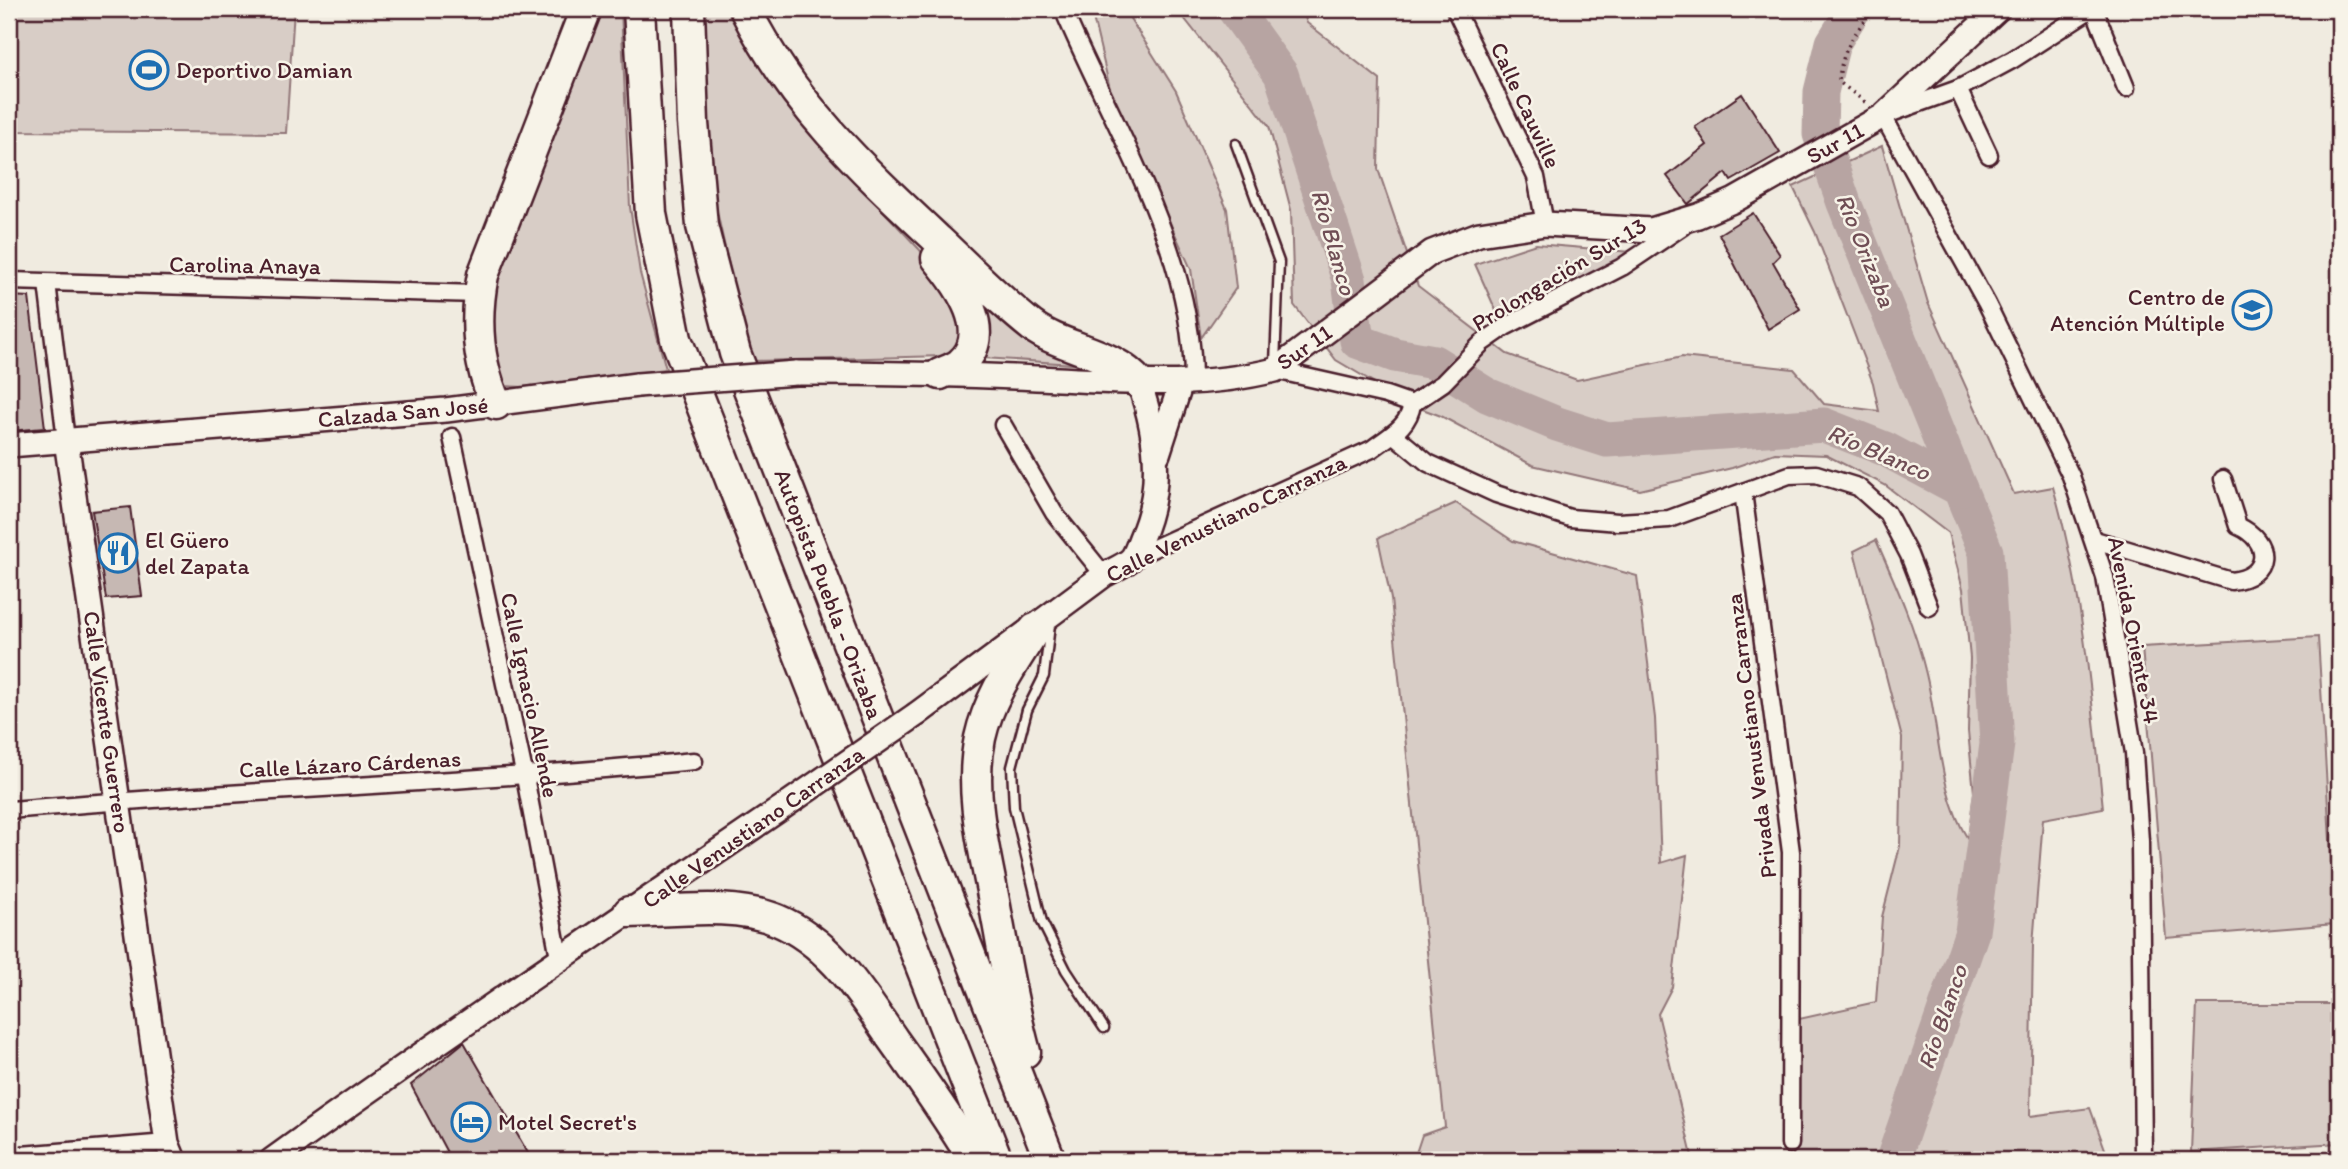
<svg xmlns="http://www.w3.org/2000/svg" width="2348" height="1169" viewBox="0 0 2348 1169" font-family="Itim,sans-serif">
<rect width="100%" height="100%" fill="#f0ebe0"/>
<filter id="ink" filterUnits="userSpaceOnUse"><feTurbulence type="fractalNoise" baseFrequency=".0143" numOctaves="2"/><feDisplacementMap in="SourceGraphic" scale="14" xChannelSelector="R" yChannelSelector="G"/><feConvolveMatrix kernelMatrix="1 2 1 2 8 2 1 2 1" color-interpolation-filters="sRGB"/></filter>
<g filter="url(#ink)">
<g fill="#d8cdc6" stroke="#917678" stroke-width="2">
<path d="M9,9h285l-8,124 -277,-2z"/>
<path d="M603,9h18l9,198 10,66 26,96 -144,18 -18,-1c-16,-32 -12,-70 -8,-105z"/>
<path d="M703,9h32l38,73 40,54 106,113 38,48 9,24 -8,30 -14,5 -194,5 -40,-181z"/>
<path d="M1091,9h33l52,82 51,118 9,79 -35,50 -10,-69 -80,-176z"/>
<path d="M1177,9h125l5,14 73,57 -2,89 40,117 89,68 70,26 105,-23 112,12 30,35 55,7 -6,-28 -58,-151 -22,-45 89,-41 46,157 86,191 39,-7c30,104 39,213 50,321l-60,11 -10,126 -3,171 60,-8 19,52h-316l6,-141 77,-17 6,-85 18,-71 2,-108 -48,-187 22,-11c19,43 38,84 49,130 14,53 13,123 43,169l6,-46 -6,-62 2,-73 -7,-69 -15,-56 -63,-48 -59,-30 -51,-2 -43,15 -92,22 -108,-25 -91,-49 -29,-11 -76,-45 -42,-55 -3,-95 -22,-84z"/>
<path d="M1536,244l95,8 -117,66 -16,-3 -23,-51z"/>
<path d="M969,283l133,83 -118,-8c10,-33 3,-47 -15,-75z"/>
<path d="M1456,503l57,38 124,35 18,142 6,145 26,-8 -15,132 -14,27 35,146h-293l15,-4 7,-21 23,-8 -54,-528 -13,-61z"/>
<path d="M2318,637l17,287 -169,14 -24,-291z"/>
<path d="M2197,1004h142v139l-148,9z"/>
</g>
<g fill="none" stroke-linecap="round" stroke-linejoin="round">
<g stroke="#b7a4a2" stroke-width="35">
<path d="M1234,9l47,65 68,206 8,61 38,14 39,7 53,33 70,29 50,16 217,-15 61,24 75,40 26,63 11,192 -25,188 -79,228"/>
<path d="M1854,9l-21,34 -12,49 -1,42 24,69 116,286"/>
</g>
</g>
<g fill="#c6b8b3" stroke="#4a1f2b" stroke-width="2">
<path d="M1742,94l38,59 -49,28 -5,-8 -38,31 -21,-28 40,-31 -12,-18z"/>
<path d="M1753,213l27,42 -7,7 27,47 -32,20 -49,-95z"/>
<path d="M9,296l20,1 16,131 -36,3z"/>
<path d="M130,507l12,89 -36,3 -14,-88z"/>
<path d="M464,1042l68,118h-81l-40,-75z"/>
</g>
<g fill="none" stroke-linecap="round" stroke-linejoin="round">
<g stroke="#4a1f2b" stroke-width="13">
<g id="lane">
<path d="M1236,144l43,118 -4,102"/>
<path d="M1050,625l-6,51 -17,34 -15,57 2,40 28,115 24,48 38,58"/>
</g>
</g>
<g stroke="#4a1f2b" stroke-width="21">
<g id="street">
<path d="M1063,9c50,119 131,242 130,374"/>
<path d="M1455,9l81,168 9,47"/>
<path d="M2091,9l-79,51 -54,29 -75,27 104,188 84,172 34,101 29,176 6,88 3,319"/>
<path d="M2094,9l32,79"/>
<path d="M1958,89l31,66"/>
<path d="M9,281l470,13"/>
<path d="M47,283l19,157"/>
<path d="M1275,370l111,25 26,9"/>
<path d="M1412,404l31,-21 39,-40 23,-16 117,-60 61,-41"/>
<path d="M1003,425l51,88 50,62"/>
<path d="M1393,434l35,29 68,31 74,24 48,4 51,-3 120,-44 27,-1 42,13 29,26 22,42 20,52"/>
<path d="M452,437l73,340 35,185"/>
<path d="M1743,492l48,360 -1,292"/>
<path d="M2095,540l136,41c40,-4 41,-40 7,-55l-15,-47"/>
<path d="M1132,558l240,-109c17,-13 37,-22 40,-45"/>
<path d="M9,810c228,-20 457,-27 685,-49"/>
<path d="M9,1156l158,-13"/>
</g>
</g>
<g stroke="#4a1f2b" stroke-width="28">
<g id="secondary">
<path d="M796,373c80,0 160,1 240,5 80,3 160,12 239,-8l157,-118 47,-18 66,-10 106,6 47,-14 37,-16 148,-84 115,-107"/>
<path d="M66,440l101,703 7,17"/>
<path d="M9,445l437,-35 191,-25"/>
<path d="M1158,454l23,-71"/>
<path d="M917,714l187,-139c8,-5 22,-10 28,-17 4,-5 7,-15 9,-20 23,-51 16,-105 -2,-155"/>
<path d="M272,1160c167,-120 338,-235 508,-351"/>
</g>
</g>
<g stroke="#4a1f2b" stroke-width="35">
<g id="highway">
<path d="M639,9l12,205 25,125 321,821"/>
<path d="M689,9l4,114 9,103 33,127 315,807"/>
<path d="M745,9c48,96 116,159 193,231 31,29 61,60 94,86 33,24 81,25 107,57"/>
<path d="M937,258c21,25 59,76 23,106 -5,4 -14,7 -20,10"/>
<path d="M496,404c-19,-42 -22,-84 -13,-129l103,-266"/>
<path d="M629,912c47,-1 104,-10 148,8 55,23 85,75 117,121 28,39 55,78 80,119"/>
<path d="M1025,1052c-13,-46 -20,-93 -29,-140 -10,-57 -28,-117 -16,-174 9,-41 33,-74 55,-109"/>
</g>
</g>
<path stroke="#4a1f2b" stroke-width="3.5" stroke-dasharray="2 5" stroke-linecap="butt" d="M1865,102l-26,-20c1,-29 17,-53 36,-73"/>
<use href="#lane" stroke="#f7f3e8" stroke-width="8"/>
<use href="#street" stroke="#f7f3e8" stroke-width="16"/>
<use href="#secondary" stroke="#f7f3e8" stroke-width="23"/>
<use href="#highway" stroke="#f7f3e8" stroke-width="30"/>
<g stroke="#4a1f2b" stroke-width="28" stroke-linecap="butt">
<g id="secondary-bridge">
<path d="M637,385l159,-12"/>
<path d="M780,809l137,-95"/>
</g>
</g>
<use href="#secondary-bridge" stroke="#f7f3e8" stroke-width="23"/>
</g>
</g>
<defs>
<g id="stadium-ring" transform="scale(2.0125)"><circle r="9.5" fill="#f7f3e8" stroke="#1f6fb2" stroke-width="1.5"/><path d="M0-5a6.5 5 0 1 0 0 10a6.5 5 0 1 0 0-10ZM-3.5-1.8h7v3.6h-7Z" fill="#1f6fb2"/></g>
<g id="school-ring" transform="scale(2.0125)"><circle r="9.5" fill="#f7f3e8" stroke="#1f6fb2" stroke-width="1.5"/><path d="M0-5L7-2L0 1L-7-2ZM-4 1L0 2.5L4 1V4Q0 6-4 4Z" fill="#1f6fb2"/></g>
<g id="restaurant-ring" transform="scale(2.0125)"><circle r="9.5" fill="#f7f3e8" stroke="#1f6fb2" stroke-width="1.5"/><path d="M-5-6h1v4h1v-4h1v4h1v-4h1v5L-1.5 .5V6h-2V.5L-5-1ZM5-6V6H3V1.5H1.5Q1.5-4 5-6Z" fill="#1f6fb2"/></g>
<g id="hotel-ring" transform="scale(2.0125)"><circle r="9.5" fill="#f7f3e8" stroke="#1f6fb2" stroke-width="1.5"/><path d="M-6-4.5h1.5V1H6V5H4.5V3h-9V5H-6ZM-4 0a1.8 1.8 0 1 1 3.6 0ZM.5 0V-2.5h3Q6-2.5 6 0Z" fill="#1f6fb2"/></g>
</defs>
<g fill-rule="evenodd">
<use href="#stadium-ring" x="149" y="70"/>
<use href="#school-ring" x="2252" y="310"/>
<use href="#restaurant-ring" x="118" y="553"/>
<use href="#hotel-ring" x="471" y="1122"/>
</g>
<g text-anchor="middle" dominant-baseline="central" stroke-width="5" stroke-linejoin="round" paint-order="stroke">
<g font-size="23" fill="#4a1f2b" stroke="#f7f3e8" text-anchor="start">
<text x="176" y="70">Deportivo Damian</text>
<text x="2225" y="297" text-anchor="end">Centro de<tspan x="2225" dy="26">Atención Múltiple</tspan></text>
<text x="145" y="540">El Güero<tspan x="145" dy="26">del Zapata</tspan></text>
<text x="498" y="1122">Motel Secret's</text>
</g>
<g font-size="23" fill="#4a1f2b" stroke="#f7f3e8">
<text transform="translate(1526 105) rotate(65)">Calle Cauville</text>
<text transform="translate(1835 143) rotate(-29)">Sur 11</text>
<text transform="translate(245 265) rotate(1)">Carolina Anaya</text>
<text transform="translate(1559 274) rotate(-31)">Prolongación Sur 13</text>
<text transform="translate(1304 347) rotate(-35)">Sur 11</text>
<text transform="translate(403 412) rotate(-5)">Calzada San José</text>
<text transform="translate(1226 518) rotate(-26)">Calle Venustiano Carranza</text>
<text transform="translate(829 594) rotate(69)">Autopista Puebla - Orizaba</text>
<text transform="translate(2134 630) rotate(79)">Avenida Oriente 34</text>
<text transform="translate(530 695) rotate(78)">Calle Ignacio Allende</text>
<text transform="translate(107 722) rotate(82)">Calle Vicente Guerrero</text>
<text transform="translate(1751 736) rotate(-97)">Privada Venustiano Carranza</text>
<text transform="translate(350 764) rotate(-3)">Calle Lázaro Cárdenas</text>
<text transform="translate(753 827) rotate(-35)">Calle Venustiano Carranza</text>
</g>
<g font-size="24" font-style="italic" fill="#704e55" stroke="#f7f3e8">
<text transform="translate(1334 242) rotate(74)">Río Blanco</text>
<text transform="translate(1866 250) rotate(68)">Río Orizaba</text>
<text transform="translate(1879 452) rotate(23)">Río Blanco</text>
<text transform="translate(1942 1017) rotate(-71)">Río Blanco</text>
</g>
</g>
<rect width="2348" height="1169" fill="none" stroke="#f7f3e8" stroke-width="35"/>
<rect x="18" y="18" width="2313" height="1134" fill="none" stroke="#4a1f2b" stroke-width="2.5" filter="url(#ink)"/>
</svg>
